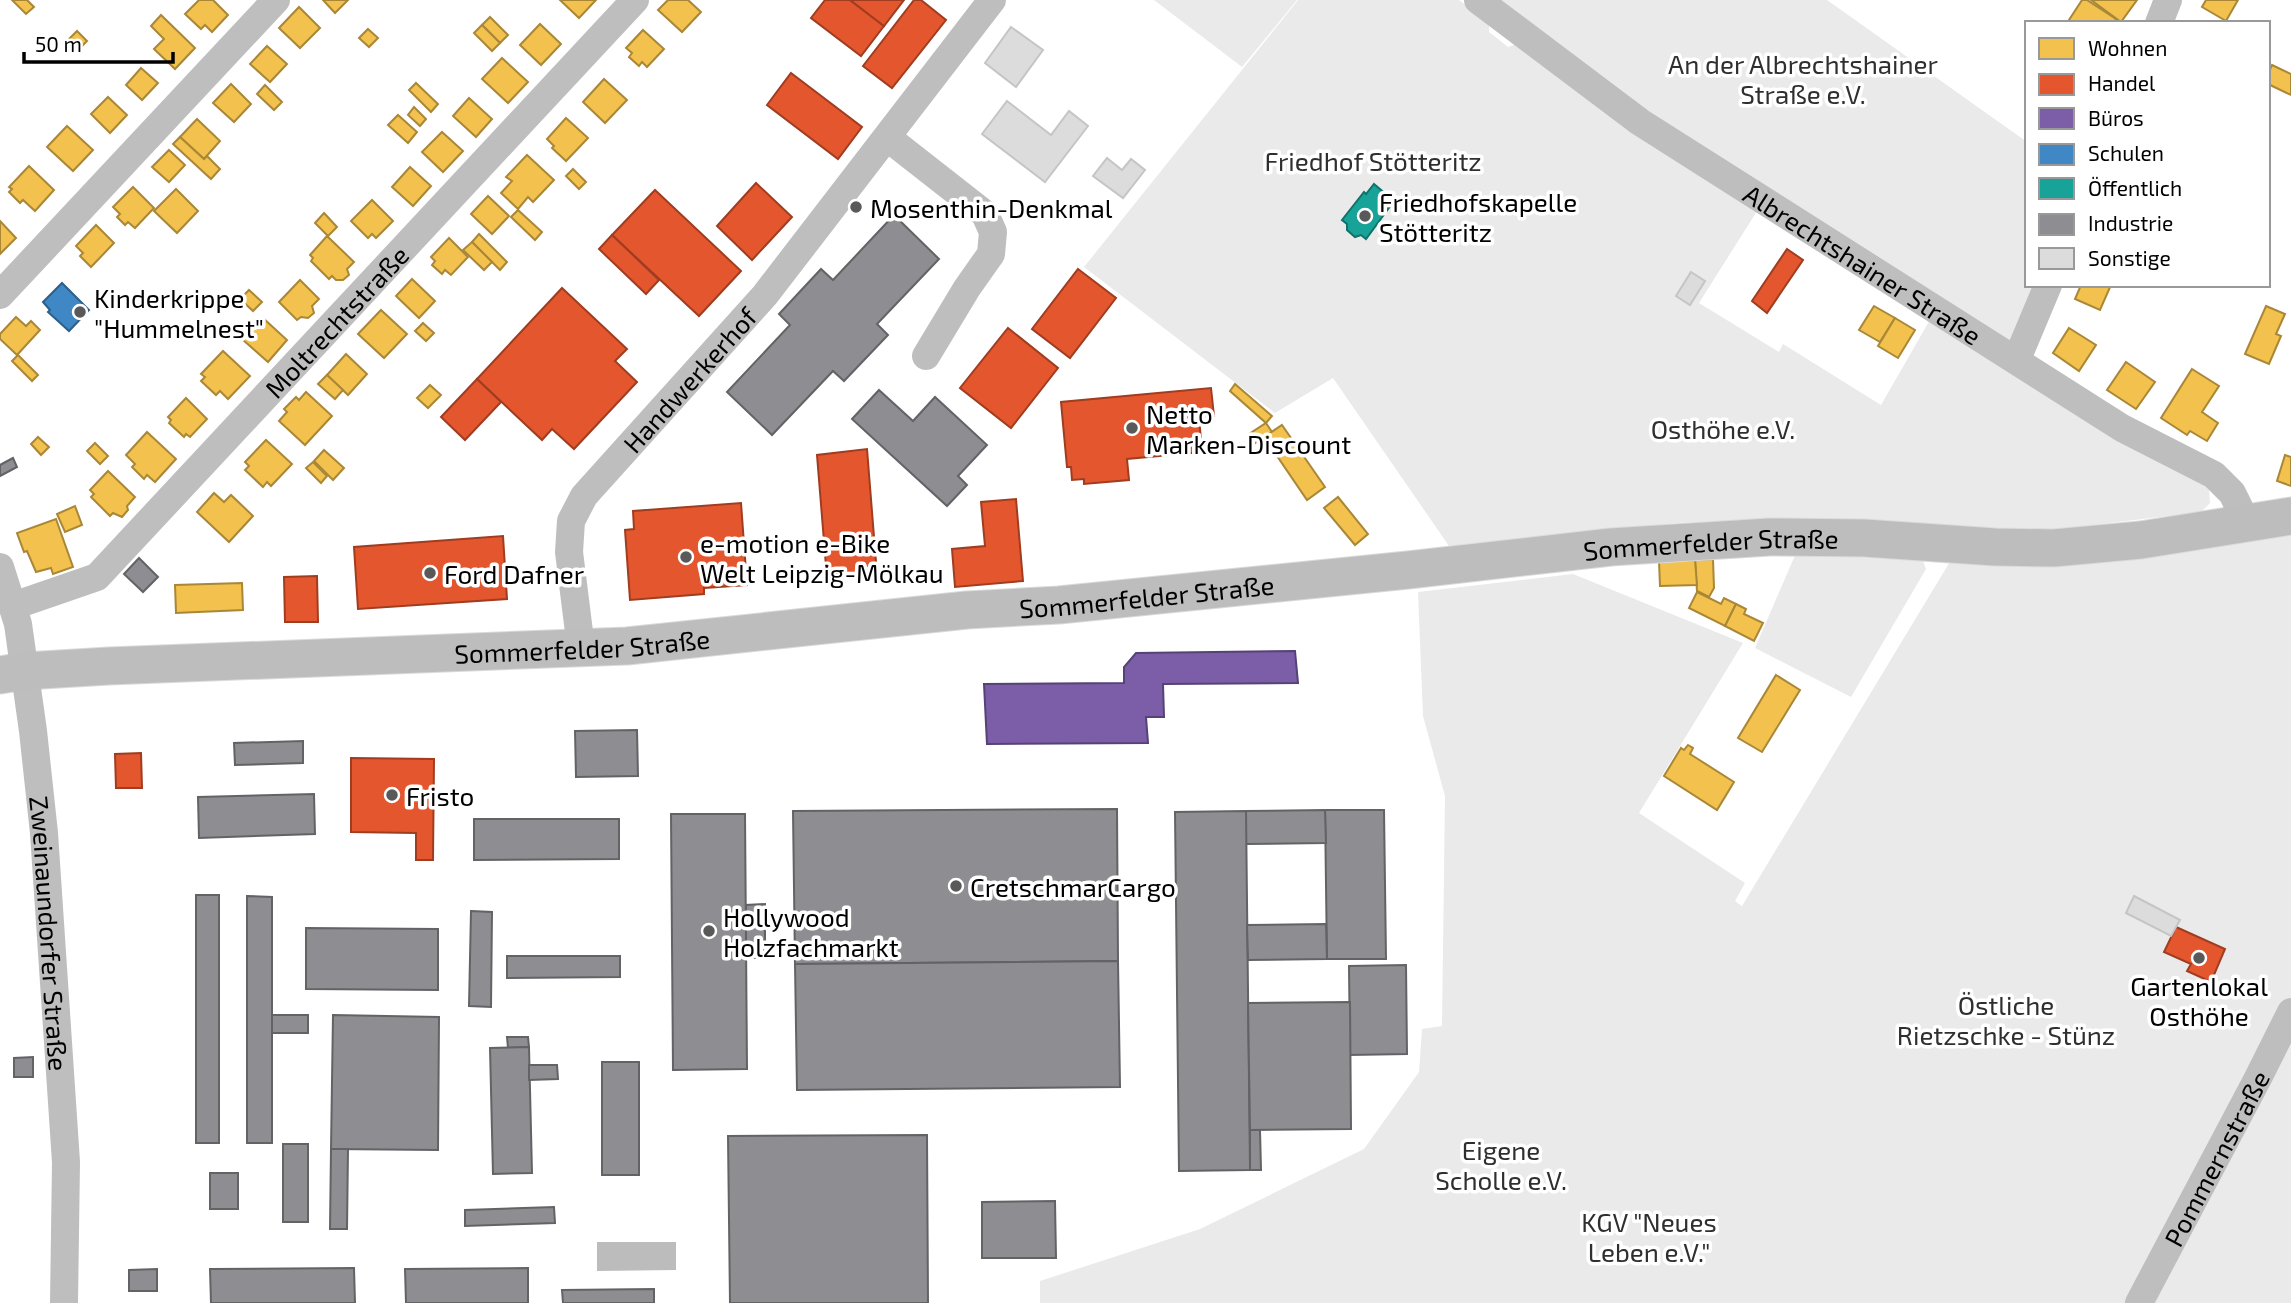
<svg xmlns="http://www.w3.org/2000/svg" width="2291" height="1303" viewBox="0 0 2291 1303" font-family="'Exo 2',sans-serif">
<rect width="100%" height="100%" fill="#fff"/>
<g fill="#eaeaea">
<path d="M1154,0h143l-55,67z"/>
<path d="M1298,0h161l30,23v9l19,15 8,-3 243,164 -60,95 80,49 4,-8 98,61 50,-87 267,161 11,10 1,14 -9,9 -166,20 -99,-8 -170,-5 -89,4 -228,23 -116,-168 -58,35 -191,-146z"/>
<path d="M1488,0h339l200,142v143h11l-24,61 -370,-229z"/>
<path d="M2291,532v771h-1251v-22l160,-52 164,-80 55,-77 3,-43 20,-3 3,-230 -22,-80 -5,-124 155,-18 170,69 -104,170 106,70 -10,18 7,5 209,-346 94,7z"/>
<path d="M1796,553l127,8 3,8 -75,128 -96,-49z"/>
</g>
<path fill="#bcbcbc" d="M597,1242h79v28l-79,1z"/>
<g fill="#f2c14e" stroke="#a98737" stroke-width="2">
<path d="M12,0h15l7,7 -8,7z"/>
<path d="M199,0h14l15,15 -16,17 -7,-7 -4,4 -16,-15z"/>
<path d="M323,0h25l-13,13z"/>
<path d="M560,0h36l-17,18z"/>
<path d="M668,0h20l13,12 -19,20 -24,-22z"/>
<path d="M2082,0h5l29,19 -2,4h-47z"/>
<path d="M2091,0h46l-16,22z"/>
<path d="M2206,0h32l-12,21 -24,-14z"/>
<path d="M299,7l21,21 -20,20 -21,-20z"/>
<path d="M161,15l34,33 -20,21 -21,-20 10,-10 -13,-13z"/>
<path d="M490,17l18,18 -8,8 -18,-18z"/>
<path d="M540,24l21,20 -20,21 -21,-20z"/>
<path d="M482,25l18,18 -8,8 -18,-18z"/>
<path d="M368,29l10,9 -9,9 -10,-9z"/>
<path d="M643,30l21,19 -17,18 -5,-5 -3,4 -10,-9 3,-4 -6,-5z"/>
<path d="M77,31l10,10 -11,11 -10,-10z"/>
<path d="M267,46l20,18 -17,18 -20,-18z"/>
<path d="M502,58l26,24 -20,21 -26,-24z"/>
<path d="M2272,65l19,9v21l-23,-11v-10z"/>
<path d="M141,68l17,15 -16,17 -16,-15z"/>
<path d="M604,79l23,21 -22,23 -22,-21z"/>
<path d="M416,83l22,21 -7,8 -22,-22z"/>
<path d="M231,84l20,20 -17,18 -21,-19z"/>
<path d="M265,85l17,17 -8,8 -17,-16z"/>
<path d="M108,97l19,18 -17,18 -19,-19z"/>
<path d="M469,98l23,21 -16,18 -23,-21z"/>
<path d="M414,107l12,12 -6,7 -12,-11z"/>
<path d="M398,115l19,17 -9,11 -20,-18z"/>
<path d="M566,118l22,20 -22,23 -14,-13 2,-2 -7,-7z"/>
<path d="M197,119l23,22 -16,18 -24,-22z"/>
<path d="M67,126l26,24 -20,21 -26,-24z"/>
<path d="M442,132l21,19 -20,21 -21,-20z"/>
<path d="M180,137l24,22 3,-3 13,13 -9,10 -38,-35z"/>
<path d="M169,150l16,15 -16,17 -17,-15z"/>
<path d="M527,155l27,25 -21,22 -5,-5 -10,12 -17,-16 11,-12 -6,-4z"/>
<path d="M29,166l25,24 -19,21 -12,-11 -3,3 -11,-11 3,-3 -3,-2z"/>
<path d="M410,167l21,19 -18,20 -21,-19z"/>
<path d="M573,169l13,13 -7,7 -13,-13z"/>
<path d="M133,187l21,21 -19,20 -7,-6 -3,3 -8,-8 3,-3 -7,-7z"/>
<path d="M176,189l22,22 -21,22 -23,-22z"/>
<path d="M488,196l21,20 -17,18 -21,-20z"/>
<path d="M372,200l21,21 -17,17 -4,-4 -4,4 -17,-17z"/>
<path d="M518,210l24,22 -7,8 -24,-23z"/>
<path d="M324,213l13,14 -9,9 -13,-13z"/>
<path d="M0,221l16,17 -16,16z"/>
<path d="M96,225l18,18 -23,24 -11,-11 3,-3 -7,-7z"/>
<path d="M479,234l28,28 -7,8 -28,-28z"/>
<path d="M327,236l27,26 -7,7 2,6 -6,5h-7l-4,-4 -3,3 -18,-18 2,-3 -3,-3z"/>
<path d="M449,238l19,19 -17,18 -6,-5 -3,4 -10,-9 3,-4 -4,-4z"/>
<path d="M472,242l20,20 -8,8 -21,-20z"/>
<path d="M412,279l23,22 -16,17 -23,-22z"/>
<path d="M300,280l19,19 -7,7 2,7 -6,5 -7,-1 -4,3 -18,-18z"/>
<path d="M2081,285h30l-11,25 -25,-11z"/>
<path d="M249,290l13,12 -9,9 -13,-12z"/>
<path d="M1874,306l21,12 -15,24 -21,-12z"/>
<path d="M2266,306l19,8 -9,20 5,2 -12,28 -24,-10z"/>
<path d="M381,310l26,24 -23,24 -26,-24z"/>
<path d="M16,317l10,9 5,-5 9,9 -23,25 -17,-16v-5z"/>
<path d="M263,318l24,22 -19,22 -25,-22z"/>
<path d="M1895,318l20,12 -17,28 -20,-12z"/>
<path d="M423,323l11,10 -8,8 -11,-10z"/>
<path d="M2069,328l27,17 -17,26 -26,-18z"/>
<path d="M223,351l27,25 -22,23 -8,-8 -4,4 -15,-14 4,-4 -4,-3z"/>
<path d="M346,354l21,20 -19,21 -21,-20z"/>
<path d="M18,355l20,20 -6,6 -20,-20z"/>
<path d="M2126,362l29,20 -19,27 -29,-19z"/>
<path d="M2192,369l27,17 -17,26 16,11 -11,18 -17,-10 -3,4 -26,-17z"/>
<path d="M327,375l16,15 -8,9 -17,-15z"/>
<path d="M1235,384l37,32 -6,7 -36,-32z"/>
<path d="M430,385l11,10 -13,13 -11,-10z"/>
<path d="M306,392l26,24 -27,29 -26,-24 8,-9 -3,-3 12,-12 3,3z"/>
<path d="M186,398l21,21 -17,18 -4,-3 -2,3 -15,-14 2,-3 -3,-3z"/>
<path d="M1266,423l6,9 -17,11 -6,-9z"/>
<path d="M1282,425l43,62 -18,13 -43,-63z"/>
<path d="M147,432l29,27 -21,23 -8,-7 -3,4 -12,-12 3,-3 -9,-9z"/>
<path d="M38,437l11,10 -8,8 -10,-11z"/>
<path d="M266,440l26,24 -21,22 -4,-4 -4,5 -18,-17 4,-4 -4,-4z"/>
<path d="M95,443l13,13 -8,8 -13,-13z"/>
<path d="M324,450l20,18 -11,12 -19,-19z"/>
<path d="M2285,455l6,2v29l-14,-5z"/>
<path d="M313,462l14,14 -6,7 -15,-15z"/>
<path d="M108,471l27,26 -8,9 1,4 -6,7 -9,-4 -3,3 -19,-19 3,-3 -4,-4z"/>
<path d="M214,493l10,9 7,-7 22,21 -24,26 -32,-30z"/>
<path d="M1338,497l30,37 -13,11 -31,-37z"/>
<path d="M75,506l7,19 -17,7 -8,-18z"/>
<path d="M56,519l17,48 -20,7 -2,-6 -15,4 -9,-21 -3,1 -7,-19z"/>
<path d="M1713,559l1,29 -5,9 -12,-6 -2,-31z"/>
<path d="M1695,560l2,25 -37,1 -1,-25z"/>
<path d="M242,583l1,27 -67,3 -1,-28z"/>
<path d="M1697,592l24,12 3,-6 12,6 -11,22 -36,-18z"/>
<path d="M1736,604l10,5 -2,5 19,9 -9,18 -29,-15z"/>
<path d="M1776,675l24,15 -38,62 -24,-14z"/>
<path d="M1688,745l5,3 -3,6 44,28 -17,28 -53,-34 17,-28 3,2z"/>
</g>
<g fill="#e4572e" stroke="#a03d20" stroke-width="2">
<path d="M825,0h25l34,26 -23,30 -50,-38z"/>
<path d="M850,0h54l-20,26z"/>
<path d="M914,0h7l25,20 -54,68 -29,-22z"/>
<path d="M791,73l71,54 -24,32 -71,-54z"/>
<path d="M756,183l36,34 -40,43 -35,-34z"/>
<path d="M655,190l86,81 -42,45 -87,-81z"/>
<path d="M612,235l47,45 -13,14 -47,-45z"/>
<path d="M1787,249l16,11 -36,53 -15,-12z"/>
<path d="M1078,269l38,29 -46,60 -38,-29z"/>
<path d="M562,288l65,61 -12,12 22,21 -63,67 -22,-20 -10,11 -65,-61z"/>
<path d="M1008,328l50,40 -47,60 -51,-40z"/>
<path d="M477,379l24,23 -36,38 -24,-23z"/>
<path d="M1211,388l3,28 -15,1 3,35 -75,7 2,21 -45,4v-5l-12,1 -1,-13h-4l-6,-65z"/>
<path d="M867,449l9,113 -9,12 -30,2 -11,-10 -9,-111z"/>
<path d="M1016,499l7,82 -68,6 -3,-38 33,-3 -4,-44z"/>
<path d="M741,503l6,82 -43,3v6l-74,6 -5,-70 9,-1 -1,-18z"/>
<path d="M503,536l4,63 -149,10 -4,-62z"/>
<path d="M317,576l1,46h-33l-1,-45z"/>
<path d="M141,753l1,35h-26l-1,-34z"/>
<path d="M351,758l83,1 -1,101h-17v-27l-65,-1z"/>
<path d="M2176,927l49,22 -14,33 -24,-11 4,-7 -27,-12z"/>
</g>
<path fill="#7b5ea7" stroke="#564275" stroke-width="2" d="M1295,651l3,32 -135,1 1,33h-18l2,26 -161,1 -3,-60 140,-1v-16l12,-14z"/>
<path fill="#3f88c5" stroke="#2c5f8a" stroke-width="2" d="M62,283l27,27 -20,21 -21,-19 2,-2 -7,-8z"/>
<path fill="#17a398" stroke="#10726a" stroke-width="2" d="M1374,184l20,17 -28,38 -5,-4 -6,2 -8,-7v-6l-5,-4 22,-28 2,2z"/>
<g fill="#8d8d92" stroke="#636366" stroke-width="2">
<path d="M894,215l45,44 -62,65 11,11 -44,46 -11,-10 -61,64 -45,-43 63,-67 -11,-11 42,-45 12,11z"/>
<path d="M879,390l34,31 22,-24 52,48 -29,31 9,9 -20,21 -95,-87z"/>
<path d="M13,458l4,9 -17,9v-11z"/>
<path d="M139,558l19,19 -15,15 -19,-18z"/>
<path d="M637,730l1,46 -62,1 -1,-46z"/>
<path d="M303,741v22l-68,2 -1,-22z"/>
<path d="M314,794l1,40 -116,4 -1,-41z"/>
<path d="M1117,809l1,152 -323,3 -2,-153z"/>
<path d="M1325,810h59l2,149h-59z"/>
<path d="M1325,810l1,33 -80,1v-33z"/>
<path d="M1246,811l4,359 -71,1 -4,-359z"/>
<path d="M671,814h74l2,255 -74,1z"/>
<path d="M474,819h145v40l-145,1z"/>
<rect x="196" y="895" width="23" height="248"/>
<path d="M247,896l25,1v246h-25z"/>
<path d="M765,904v54h-19v-53z"/>
<path d="M471,911l21,1 -1,95 -22,-1z"/>
<path d="M1326,924l1,35 -79,1 -1,-35z"/>
<path d="M306,928l132,1v61l-132,-1z"/>
<path d="M507,956h113v21l-113,1z"/>
<path d="M1118,961l2,126 -323,3 -2,-126z"/>
<path d="M1406,965l1,89 -57,1 -1,-89z"/>
<path d="M1350,1002l1,127 -101,1 -2,-127z"/>
<rect x="272" y="1015" width="36" height="18"/>
<path d="M333,1015l106,2 -1,133 -107,-1z"/>
<path d="M507,1037h21l1,10 -21,1z"/>
<path d="M529,1047l3,126 -39,1 -3,-126z"/>
<path d="M33,1057v20h-19v-19z"/>
<rect x="602" y="1062" width="37" height="113"/>
<path d="M529,1065h28l1,14 -29,1z"/>
<path d="M1250,1130h10l1,40h-11z"/>
<path d="M927,1135l1,168h-198l-2,-167z"/>
<rect x="283" y="1144" width="25" height="78"/>
<path d="M331,1149h17l-1,80h-17z"/>
<rect x="210" y="1173" width="28" height="36"/>
<path d="M1055,1201l1,57h-74v-56z"/>
<path d="M554,1207l1,16 -90,3v-16z"/>
<path d="M354,1268l1,35h-144l-1,-34z"/>
<path d="M528,1268v35h-122l-1,-34z"/>
<path d="M157,1269v22h-28v-21z"/>
<path d="M654,1289v14h-91l-1,-13z"/>
</g>
<g fill="#dcdcdc" stroke="#c5c5c5" stroke-width="2">
<path d="M1011,27l32,23 -27,37 -31,-24z"/>
<path d="M1007,101l44,34 18,-24 19,15 -43,56 -63,-48z"/>
<path d="M1107,158l15,12 9,-11 14,11 -22,28 -30,-22z"/>
<path d="M1691,272l14,9 -15,24 -14,-9z"/>
<path d="M2134,896l46,24 -9,16 -45,-23z"/>
</g>
<g fill="none" stroke-linecap="round" stroke-linejoin="round">
<g stroke="#dbdbdb" stroke-width="39">
<g id="major">
<path id="s6" d="M0,675l25,-4 84,-5 518,-20 340,-36 92,-5 349,-35 203,-23 158,-10 95,1 131,9 59,1 87,-8 150,-24"/>
</g>
</g>
<g stroke="#bebebe" stroke-width="28">
<path id="s1" d="M1478,0l162,122 482,306 92,47 18,18 7,14 2,16"/>
<path d="M2159,23l9,-23"/>
<path d="M888,138l97,76 8,18 -2,22 -24,34 -41,68"/>
<path d="M0,295l276,-295"/>
<path d="M2017,359l31,-74"/>
<path id="s2" d="M0,567l18,57 15,107 11,102 22,329 -2,141"/>
<path id="s3" d="M13,606l84,-29 538,-577"/>
<path id="s4" d="M581,648l-12,-96 2,-31 13,-25 181,-201 227,-295"/>
<path id="s5" d="M2139,1303l119,-225 33,-66"/>
</g>
<use href="#major" stroke="#bdbdbd" stroke-width="37"/>
</g>
<g fill="#595959" stroke="#fff" stroke-width="2.5">
<circle cx="856" cy="207" r="7"/>
<circle cx="1365" cy="216" r="7"/>
<circle cx="80" cy="312" r="7"/>
<circle cx="1132" cy="428" r="7"/>
<circle cx="686" cy="557" r="7"/>
<circle cx="430" cy="573" r="7"/>
<circle cx="392" cy="795" r="7"/>
<circle cx="956" cy="886" r="7"/>
<circle cx="709" cy="931" r="7"/>
<circle cx="2199" cy="958" r="7"/>
</g>
<g text-anchor="middle" dominant-baseline="central" stroke-width="7" stroke-linejoin="round" paint-order="stroke">
<g font-size="26" fill="#2f2f2f" stroke="#fff">
<text x="1803" y="63">An der Albrechtshainer<tspan x="1803" dy="30">Straße e.V.</tspan></text>
<text x="1373" y="160">Friedhof Stötteritz</text>
<text x="1723" y="428">Osthöhe e.V.</text>
<text x="2006" y="1004">Östliche<tspan x="2006" dy="30">Rietzschke - Stünz</tspan></text>
<text x="1501" y="1149">Eigene<tspan x="1501" dy="30">Scholle e.V.</tspan></text>
<text x="1649" y="1221">KGV "Neues<tspan x="1649" dy="30">Leben e.V."</tspan></text>
</g>
<g font-size="26" fill="#000" stroke="#fff" text-anchor="start">
<text x="1379" y="201">Friedhofskapelle<tspan x="1379" dy="30">Stötteritz</tspan></text>
<text x="870" y="207">Mosenthin-Denkmal</text>
<text x="94" y="297">Kinderkrippe<tspan x="94" dy="30">"Hummelnest"</tspan></text>
<text x="1146" y="413">Netto<tspan x="1146" dy="30">Marken-Discount</tspan></text>
<text x="700" y="542">e-motion e-Bike<tspan x="700" dy="30">Welt Leipzig-Mölkau</tspan></text>
<text x="444" y="573">Ford Dafner</text>
<text x="406" y="795">Fristo</text>
<text x="970" y="886">CretschmarCargo</text>
<text x="723" y="916">Hollywood<tspan x="723" dy="30">Holzfachmarkt</tspan></text>
<text x="2199" y="985" text-anchor="middle">Gartenlokal<tspan x="2199" dy="30">Osthöhe</tspan></text>
</g>
<g font-size="26" fill="#000" stroke="#fff">
<text stroke="none"><textPath href="#s1" startOffset="467">Albrechtshainer Straße</textPath></text>
<text stroke="none"><textPath href="#s3" startOffset="439">Moltrechtstraße</textPath></text>
<text stroke="none"><textPath href="#s4" startOffset="313">Handwerkerhof</textPath></text>
<text stroke="none"><textPath href="#s6" startOffset="1717">Sommerfelder Straße</textPath></text>
<text stroke="none"><textPath href="#s6" startOffset="1150">Sommerfelder Straße</textPath></text>
<text stroke="none"><textPath href="#s6" startOffset="583">Sommerfelder Straße</textPath></text>
<text stroke="none"><textPath href="#s2" startOffset="371">Zweinaundorfer Straße</textPath></text>
<text stroke="none"><textPath href="#s5" startOffset="164">Pommernstraße</textPath></text>
</g>
</g>
<rect x="2025" y="21" width="245" height="266" fill="#ffffff" stroke="#999999" stroke-width="2"/>
<rect x="2039" y="38" width="35" height="21" fill="#f2c14e" stroke="#999999" stroke-width="2"/>
<text x="2088" y="56" font-size="21" fill="#000000">Wohnen</text>
<rect x="2039" y="74" width="35" height="21" fill="#e4572e" stroke="#999999" stroke-width="2"/>
<text x="2088" y="91" font-size="21" fill="#000000">Handel</text>
<rect x="2039" y="108" width="35" height="21" fill="#7b5ea7" stroke="#999999" stroke-width="2"/>
<text x="2088" y="126" font-size="21" fill="#000000">Büros</text>
<rect x="2039" y="144" width="35" height="21" fill="#3f88c5" stroke="#999999" stroke-width="2"/>
<text x="2088" y="161" font-size="21" fill="#000000">Schulen</text>
<rect x="2039" y="178" width="35" height="21" fill="#17a398" stroke="#999999" stroke-width="2"/>
<text x="2088" y="196" font-size="21" fill="#000000">Öffentlich</text>
<rect x="2039" y="214" width="35" height="21" fill="#8d8d92" stroke="#999999" stroke-width="2"/>
<text x="2088" y="231" font-size="21" fill="#000000">Industrie</text>
<rect x="2039" y="248" width="35" height="21" fill="#dcdcdc" stroke="#999999" stroke-width="2"/>
<text x="2088" y="266" font-size="21" fill="#000000">Sonstige</text>
<path d="M24 52v10h149v-10" fill="none" stroke="#000000" stroke-width="3.5"/>
<text x="35" y="52" font-size="21" fill="#000000" stroke="#ffffff" stroke-width="5" paint-order="stroke">50 m</text>
</svg>
